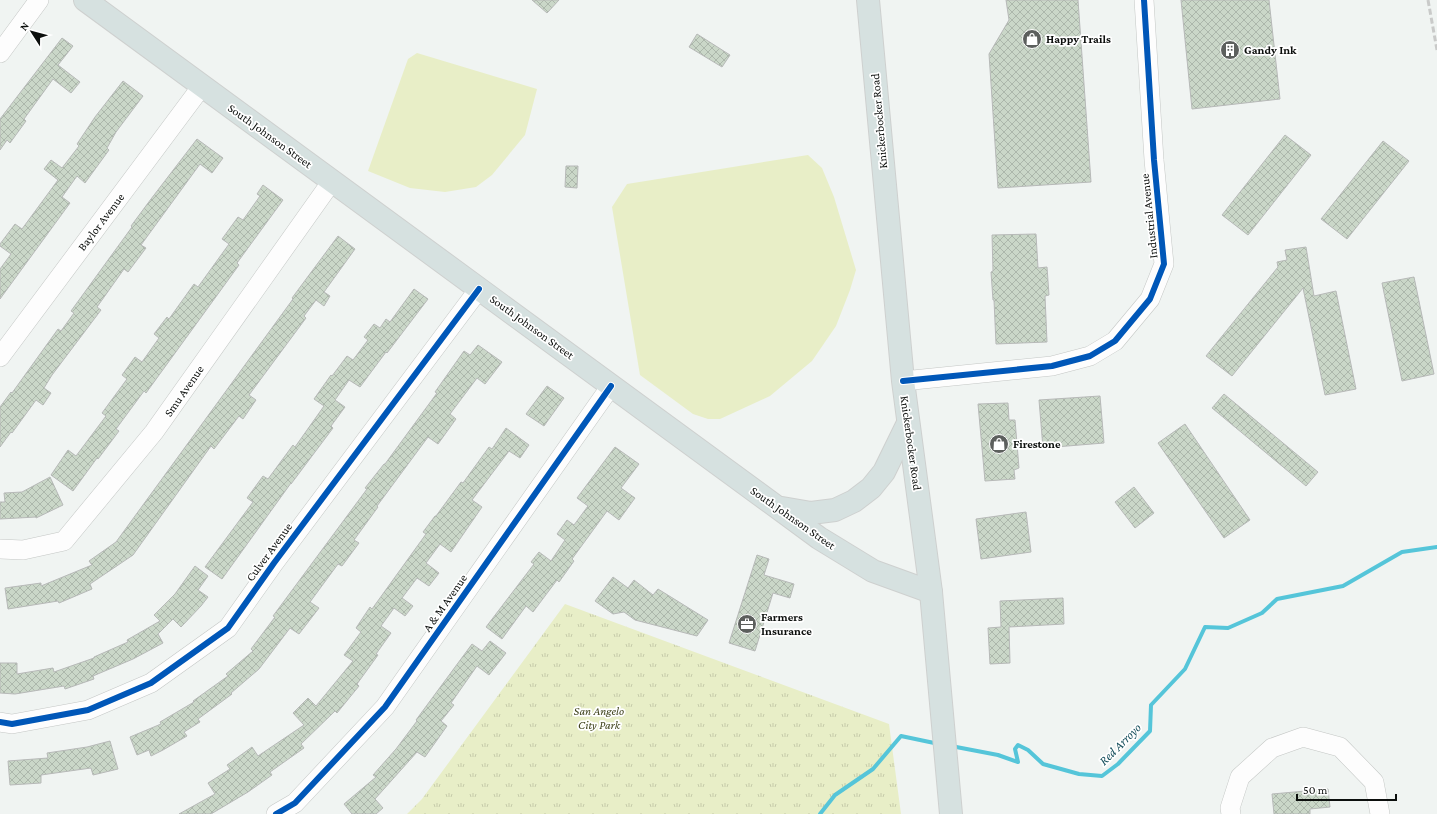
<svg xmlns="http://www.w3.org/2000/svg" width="1437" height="814" viewBox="0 0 1437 814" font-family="'Crimson Pro',serif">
<defs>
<pattern id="park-tufts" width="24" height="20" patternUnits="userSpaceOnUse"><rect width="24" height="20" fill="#e8eec7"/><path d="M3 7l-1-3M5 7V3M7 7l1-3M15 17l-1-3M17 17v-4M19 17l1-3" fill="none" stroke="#c6cbaa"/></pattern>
<pattern id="building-cross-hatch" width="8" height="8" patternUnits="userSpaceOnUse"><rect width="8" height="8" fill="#cad7c8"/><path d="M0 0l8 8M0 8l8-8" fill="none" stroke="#acb7ab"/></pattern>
</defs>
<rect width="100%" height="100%" fill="#f0f4f2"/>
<path fill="url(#park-tufts)" d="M565,604l324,120 12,90h-494l15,-15z"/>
<g fill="#e8eec7">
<path d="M417,53l120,36 -12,46 -33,40 -16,12 -31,5 -35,-4 -42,-17 40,-112z"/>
<path d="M808,155l14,13 12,29 22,73 -6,20 -14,36 -24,35 -42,35 -50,23h-12l-15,-5 -53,-39 -28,-168 15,-23z"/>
</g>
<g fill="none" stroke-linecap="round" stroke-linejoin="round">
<g stroke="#55c5d9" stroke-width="4">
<path d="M951,746l47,9 20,7 -3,-13 3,-4 10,5 15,14 36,10 23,2 16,-12 32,-33 1,-26 34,-36 20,-42 23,1 34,-15 15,-14 66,-13 59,-34 35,-5"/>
<path d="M820,814l15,-19 38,-26 28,-33 38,8"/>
</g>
</g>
<g fill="url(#building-cross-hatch)" stroke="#b7b9b8">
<path d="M532,0h27l-12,13z"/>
<path d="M1006,0h72l13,182 -93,6 -9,-134 20,-34z"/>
<path d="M1181,0h88l11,99 -88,10z"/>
<path d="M697,34l33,21 -8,12 -33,-20z"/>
<path d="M62,38l11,8 -15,19 22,17 -9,11 -18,-14 -29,40 2,2 -16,22 -3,-3 -7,10v-31z"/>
<path d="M123,81l20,15 -27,36 -9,16 2,2 -24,33 -8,-7 -15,21 8,6 -70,96v-30l11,-15 -11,-8v-2l15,-20 7,5 36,-49 -14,-11 7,-9 11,8 17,-22 -2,-2 18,-27z"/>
<path d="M1285,135l26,20 -63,80 -26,-20z"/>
<path d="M197,139l26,19 -11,15 -12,-9 -59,81 5,3 -18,24 -4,-3 -27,38 4,3 -49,65 -8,13 7,5 -8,12 -7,-5 -24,33 -1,-1 -11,15v-40l11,-15 1,1 46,-64 3,2 13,-18 -3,-2 61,-84 -1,-1 20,-27z"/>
<path d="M1383,141l26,20 -62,78 -26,-20z"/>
<path d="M566,166h12l-1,22 -12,-1z"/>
<path d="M263,185l20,15 -46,63 2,2 -93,128 -2,-2 -28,38 3,2 -21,28 -1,-1 -24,33 -22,-16 17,-25 8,6 30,-40 -4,-3 25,-34 -5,-4 13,-18 7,5 17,-24 -5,-4 13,-17 2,2 25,-35 4,3 31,-43 -7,-5 16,-22 5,3 17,-24 -3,-2z"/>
<path d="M1036,234l2,34 9,-1 2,28 -4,1 2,46 -51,2 -2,-44h-1l-2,-28 2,-1 -1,-36z"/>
<path d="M338,236l17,13 -31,43 6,4 -6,10 -8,-6 -12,16 2,2 -57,77 7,5 -13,19 -4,-3 -25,33 -3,-3 -78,109 -43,29 2,5 -33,14 -1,-2 -50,8 -3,-21 36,-5v3l51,-21 -3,-4 27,-19 177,-243 -1,-1z"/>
<path d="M1306,247l8,49 22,-5 20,98 -31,6 -22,-107 -71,88 -26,-20 72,-89 -1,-5 10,-2 -2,-10z"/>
<path d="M1414,277l20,97 -32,7 -20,-98z"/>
<path d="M414,289l14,10 -41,54 -1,-1 -26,35 -11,-7 -14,20 10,7 -14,19 2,2 -42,56v-1l-69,96 -17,-12 48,-65 -6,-4 16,-22 5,3 25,-34 2,2 29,-41 -10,-7 17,-24 1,1 15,-20 6,4 15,-20 -4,-3 10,-13 6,4 6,-9 4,3z"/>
<path d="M478,345l24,17 -17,22 -8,-6 -27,36 6,5 -18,25 -10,-7 -51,69 1,1 -24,33 5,3 -17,23 -4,-2 -28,38 9,6 -20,26 -9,-6 -31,41 -28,24 1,1 -34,25 2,3 -16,10 3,4 -24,14 -12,6 -2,-6 -12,5 -7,-18 31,-13 -1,-2 34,-20 -1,-1 35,-25 -2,-2 27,-23 -2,-2 24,-32 -2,-1 94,-127 -2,-1 19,-24h1l52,-71 -2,-1 29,-41 6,4z"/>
<path d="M547,386l17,12 -20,28 -18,-12z"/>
<path d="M1224,394l94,78 -12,14 -94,-78z"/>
<path d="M1100,396l4,47 -61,5 -4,-48z"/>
<path d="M1008,403l1,17h6l4,48 -5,2 1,9 -30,2 -7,-77z"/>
<path d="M1185,424l65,96 -26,18 -66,-95z"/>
<path d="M506,428l23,17 -9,13 -11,-7 -37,49 10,7 -31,45 -11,-8 -14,19 13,10 -10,13 -12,-8 -15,20 11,8 -8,10 -11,-8 -13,18 10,7 -15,21 2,1 -21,29 2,2 -22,27 -2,-2 -34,33 3,4 -34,24 2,3 -24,17 -37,22h-32l36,-20 -7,-11 22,-14 -3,-4 25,-18 6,9 46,-31 -11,-12 15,-15 8,8 37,-45 -9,-6 17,-23 -5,-4 14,-21 2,2 54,-75 -3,-2 12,-16h1l25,-34 2,1 26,-36 3,2z"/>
<path d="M615,447l24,17 -18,24 14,10 -16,22 -12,-9 -35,48 2,2 -15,21 -2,-2 -24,32 -7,-6 -24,33 -16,-12 48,-63 -3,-2 8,-10 12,9 14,-21 -8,-6 10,-14 7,5 14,-19 -11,-8z"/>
<path d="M50,477l13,28 -27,13v-1l-36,2v-17h5l-1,-9 18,-1z"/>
<path d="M1134,487l20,26 -19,15 -20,-26z"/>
<path d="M1026,512l5,40 -50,7 -5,-40z"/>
<path d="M757,555l12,4 -5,16 30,9 -4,14 -17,-5 -18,58 -26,-8z"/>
<path d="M195,566l13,10 -10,14 10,7 -7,9 -20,21 -8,-8 -15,15 5,9 -30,16 -40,17 1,3 -29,10 -1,-3 -49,8 -15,-1v-30h17v11l36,-6 1,4 40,-14v-1l34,-15 -1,-2 33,-19 -6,-6 21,-21z"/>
<path d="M613,577l15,11 6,-8 19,15 5,-6 50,31 -11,16 -62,-16 -11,-8 -11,2 -18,-13z"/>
<path d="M1063,598l1,26 -55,3 1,36 -20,1 -2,-36 13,-1 -1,-26z"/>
<path d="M490,641l16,12 -17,22 -12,-9 -26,37 3,2 -13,16 6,5 -22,31 -8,-5 -42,47 8,9 -7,6h-24l-8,-10 32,-27 -3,-2 23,-26 21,-28 -1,-1 56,-76 10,7z"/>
<path d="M110,741l8,28 -25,6 -2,-7 -50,7v8l-31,2 -2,-24 40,-3 -1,-5 40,-6z"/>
<path d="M1328,789l2,18 -20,2v5h-36l-2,-20z"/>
</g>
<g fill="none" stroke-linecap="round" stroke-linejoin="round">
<g stroke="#c4c7c5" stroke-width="20">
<g id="minor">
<path d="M0,53l39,-53"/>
<path d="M0,357l202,-271"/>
<path d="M903,381l149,-15 38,-10 25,-15 35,-42 14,-35 -10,-104 -10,-160"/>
<path d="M0,549l23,1 41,-9 90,-109 178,-251"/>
<path d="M0,722l12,2 76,-14 63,-27 77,-55 46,-65 205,-274"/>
<path d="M276,814l19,-11 90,-96 226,-321"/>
<path d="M1231,814l-1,-6 10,-31 32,-29 31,-11 37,10 34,35 6,32"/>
</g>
</g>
<g stroke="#ced0cf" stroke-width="24">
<g id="major">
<path d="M85,0l734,538 54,33 58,21"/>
<path d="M868,0l35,381 28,211 20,222"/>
<path d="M782,508l29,5 24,-3 19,-9 17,-13 13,-16 24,-49"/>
</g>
</g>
<use href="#minor" stroke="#fdfdfd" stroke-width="19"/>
<use href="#major" stroke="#d6e1e0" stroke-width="22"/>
<path stroke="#c9cac9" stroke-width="3" stroke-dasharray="6 3" stroke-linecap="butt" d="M1428,0l9,50"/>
<g stroke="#fff" stroke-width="8">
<g id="cycleway">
<path d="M903,381l149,-15 38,-10 25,-15 35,-42 14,-35 -10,-104 -10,-160"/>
<path d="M0,722l12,2 76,-14 63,-27 77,-55 46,-65 205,-274"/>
<path d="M276,814l19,-11 90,-96 226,-321"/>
</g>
</g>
<use href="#cycleway" stroke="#0057b8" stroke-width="6"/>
</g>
<defs>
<g id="shop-disc" transform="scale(1)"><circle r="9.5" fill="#5c5f5d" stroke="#fff"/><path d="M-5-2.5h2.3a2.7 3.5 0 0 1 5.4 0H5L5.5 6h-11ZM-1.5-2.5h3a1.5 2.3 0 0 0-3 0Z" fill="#fff"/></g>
<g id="building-disc" transform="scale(1)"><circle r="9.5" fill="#5c5f5d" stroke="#fff"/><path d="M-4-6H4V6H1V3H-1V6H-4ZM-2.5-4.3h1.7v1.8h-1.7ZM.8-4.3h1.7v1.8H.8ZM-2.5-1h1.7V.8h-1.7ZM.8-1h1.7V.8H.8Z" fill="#fff"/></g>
<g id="office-disc" transform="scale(1)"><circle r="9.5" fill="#5c5f5d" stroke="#fff"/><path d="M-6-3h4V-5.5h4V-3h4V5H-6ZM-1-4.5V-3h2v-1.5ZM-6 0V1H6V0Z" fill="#fff"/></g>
</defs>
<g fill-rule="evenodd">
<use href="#shop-disc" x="1032" y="39"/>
<use href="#building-disc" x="1230" y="50"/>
<use href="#shop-disc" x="999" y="444"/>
<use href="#office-disc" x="747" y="624"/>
</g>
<g text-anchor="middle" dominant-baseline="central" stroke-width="3.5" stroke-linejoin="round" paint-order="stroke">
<g font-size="12" font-weight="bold" fill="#0c0f0d" stroke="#fff" text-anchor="start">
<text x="1046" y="39">Happy Trails</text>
<text x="1244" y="50">Gandy Ink</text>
<text x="1013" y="444">Firestone</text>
<text x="761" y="617">Farmers<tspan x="761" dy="14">Insurance</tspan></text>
</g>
<g font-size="12" fill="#0c0f0d" stroke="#fff">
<text transform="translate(879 121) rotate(-95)">Knickerbocker Road</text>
<text transform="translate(270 136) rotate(36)">South Johnson Street</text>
<text transform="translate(1149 216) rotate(-96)">Industrial Avenue</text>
<text transform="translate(101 222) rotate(-53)">Baylor Avenue</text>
<text transform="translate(532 327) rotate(36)">South Johnson Street</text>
<text transform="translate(184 391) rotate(-55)">Smu Avenue</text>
<text transform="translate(911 443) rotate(82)">Knickerbocker Road</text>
<text transform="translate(793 518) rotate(35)">South Johnson Street</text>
<text transform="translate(269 552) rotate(-54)">Culver Avenue</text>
<text transform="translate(445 603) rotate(-55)">A &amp; M Avenue</text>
</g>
<g font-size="12" font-style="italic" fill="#40441c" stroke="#fff">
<text x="599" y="711">San Angelo<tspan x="599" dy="14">City Park</tspan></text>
</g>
<g font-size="13" font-style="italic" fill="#164f5c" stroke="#fff">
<text transform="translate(1120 744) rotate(-45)">Red Arroyo</text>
</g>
</g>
<g transform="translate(32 32) rotate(306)" stroke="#ffffff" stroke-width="3" paint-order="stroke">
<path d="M0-3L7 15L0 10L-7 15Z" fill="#0c0f0d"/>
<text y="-6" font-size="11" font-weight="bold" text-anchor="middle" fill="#0c0f0d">N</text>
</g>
<path d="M1297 794v6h99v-6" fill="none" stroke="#0c0f0d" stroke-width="2"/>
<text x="1303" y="794" font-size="12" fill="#0c0f0d" stroke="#ffffff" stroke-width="3" paint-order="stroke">50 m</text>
</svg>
